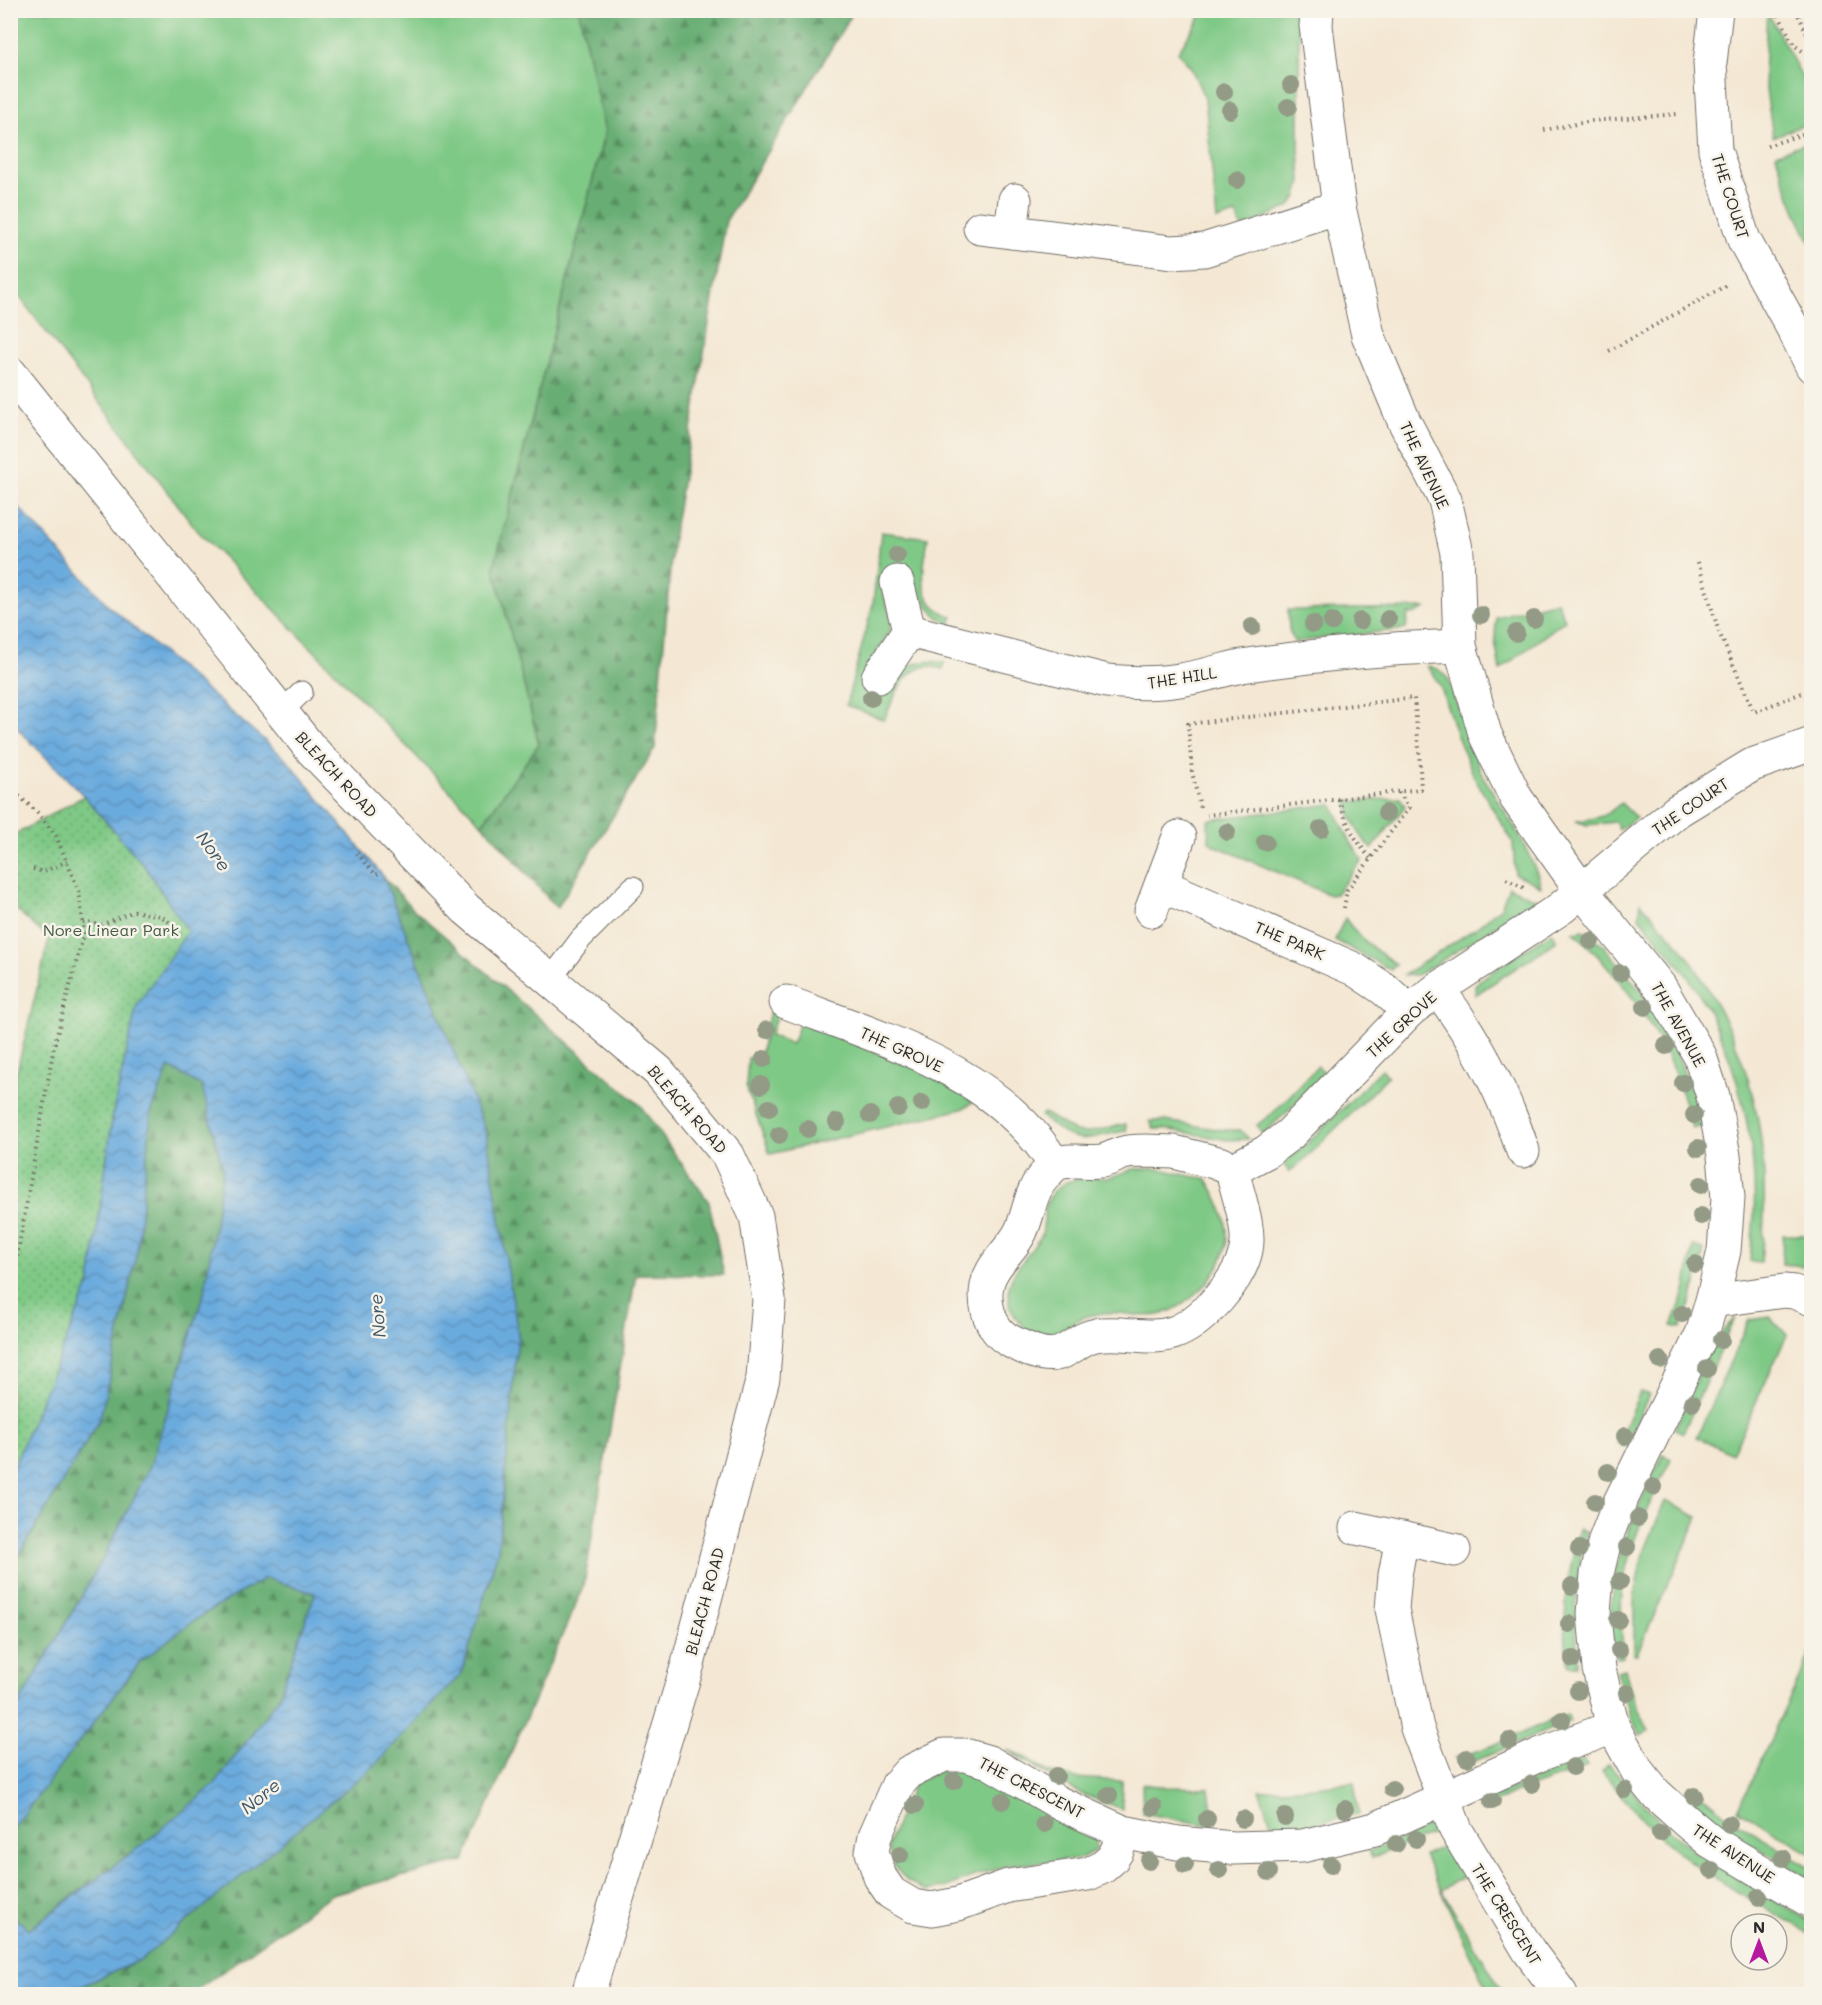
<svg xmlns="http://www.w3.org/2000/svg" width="1822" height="2005" viewBox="0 0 1822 2005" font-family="Mali,sans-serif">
<defs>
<pattern id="forest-firs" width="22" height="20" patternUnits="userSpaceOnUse" patternTransform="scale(1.5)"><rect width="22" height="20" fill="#67ad73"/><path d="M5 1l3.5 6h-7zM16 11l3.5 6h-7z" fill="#558d5f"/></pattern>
<pattern id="park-dots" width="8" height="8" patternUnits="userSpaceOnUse" patternTransform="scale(1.5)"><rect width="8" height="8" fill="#7fc986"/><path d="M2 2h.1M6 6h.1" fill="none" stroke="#68a36e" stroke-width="1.8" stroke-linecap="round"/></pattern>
<pattern id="water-waves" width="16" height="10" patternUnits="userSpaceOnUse" patternTransform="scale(1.5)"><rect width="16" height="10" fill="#6babde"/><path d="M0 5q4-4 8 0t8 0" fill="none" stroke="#588bb4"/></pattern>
</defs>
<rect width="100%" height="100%" fill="#f7f3e8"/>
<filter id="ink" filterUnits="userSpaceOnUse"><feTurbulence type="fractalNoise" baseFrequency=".0167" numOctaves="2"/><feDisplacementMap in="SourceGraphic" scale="12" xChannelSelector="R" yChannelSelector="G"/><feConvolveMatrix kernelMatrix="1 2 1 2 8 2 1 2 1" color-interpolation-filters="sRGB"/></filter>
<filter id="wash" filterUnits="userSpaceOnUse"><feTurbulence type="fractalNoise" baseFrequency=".008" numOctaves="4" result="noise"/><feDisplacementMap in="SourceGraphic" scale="24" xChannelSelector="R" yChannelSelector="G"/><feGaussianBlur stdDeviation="1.35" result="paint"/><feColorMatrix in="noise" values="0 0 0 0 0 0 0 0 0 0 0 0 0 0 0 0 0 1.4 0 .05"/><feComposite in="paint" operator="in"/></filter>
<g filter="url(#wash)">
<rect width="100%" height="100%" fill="#f4e8d4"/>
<g fill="#7fc986" stroke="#557a58" stroke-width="1.5">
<path d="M1292,10l4,4 3,8v126l2,34 -4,15 -8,10 -47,21 -6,-14 -19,6 -12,-121 -14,-31 -13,-16 26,-41z"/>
<path d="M11,11h568l26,120 -111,436 45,177 -57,80 -285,-294 -186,-244z"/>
<path d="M1767,11l44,83v28l-38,15 -9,-61z"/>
<path d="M1811,141h1l-1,103c-15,-29 -26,-58 -35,-90z"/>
<path d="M881,532l47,6c-5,33 -14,65 25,79l-3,7c-16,-7 -26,-20 -33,-36 -2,-7 -3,-13 -7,-19h-27l-2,19 9,25 1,16 -30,51 27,12c19,-27 22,-33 56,-30l-1,7c-6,-1 -14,-4 -19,-2 -23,5 -31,34 -40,53l-38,-15 27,-101z"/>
<path d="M1557,601l8,19 -65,50 -5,-29 1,-24z"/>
<path d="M1425,608l-10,6h-7l-2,15 -112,13 -5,-13 -1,-19z"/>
<path d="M1427,666c11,2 16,5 22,15l32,92 40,65 16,35 4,13 -26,-12 -2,-32 -37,-61 -19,-45 -17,-51z"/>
<path d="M1400,798l5,8 -33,43c-13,-13 -21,-29 -25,-47z"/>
<path d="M1621,803l15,15 -17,12 -4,-8 -28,3 -11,-4c21,-2 29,-4 45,-18z"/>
<path d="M1332,804l18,37 12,19 -26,34 -6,1 -116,-50 -5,-4 -1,-21z"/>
<path d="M1509,887l29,13 -115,72 -7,3h-12l72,-47 25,-21z"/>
<path d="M1641,903c15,17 31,33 45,51 9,11 15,24 22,35 53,90 63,171 53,273l-11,-1c1,-15 3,-31 4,-46 4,-77 -20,-170 -64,-235 -15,-22 -34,-42 -51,-63z"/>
<path d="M1345,918c13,20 31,33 51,46l-5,6 -56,-30z"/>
<path d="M1583,930l19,14 37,45 15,24 21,35 17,46 9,33 -9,1c-5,-16 -9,-33 -15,-49 -21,-55 -60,-107 -103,-147z"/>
<path d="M1552,932l5,9 -82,54v-10l6,-6z"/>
<path d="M770,1011l7,3 -7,21 22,9 8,-21 118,45 55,34 -11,7 -192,45 -24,-68 2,-28 8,-2 5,-5z"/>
<path d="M1318,1066l6,6 -39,42 -23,20 -5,-9 18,-14z"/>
<path d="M1382,1069l6,7 -83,83 -16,13 -6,-9 28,-23z"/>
<path d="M1044,1113l31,19 11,1 40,-9v7c-42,6 -48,19 -85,-15z"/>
<path d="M1165,1121l58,9h17l9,9 -21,1 -63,-11h-11l-4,-8z"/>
<path d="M1153,1168c18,2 34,9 53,10 27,42 31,75 -6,112 -11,11 -23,20 -38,24 -21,6 -42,-5 -64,0 -6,1 -13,2 -18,5 -11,5 -20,15 -32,18l-22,-8 -10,-11 -7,-13v-19l5,-13 28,-38 4,-31 8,-13 12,-9 17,-4h25l25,-9z"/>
<path d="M1783,1235h28v34l-5,-3 -24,-2z"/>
<path d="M1693,1246l11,3c-4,27 -13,54 -23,79l-9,-2 13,-34z"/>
<path d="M1735,1317l-52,116 -8,-4 28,-66 12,-22z"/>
<path d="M1770,1317l17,18 -55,119 -35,-17 52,-117z"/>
<path d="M1640,1392l9,3 -24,52 -8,-4z"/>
<path d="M1663,1455l8,4c-20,43 -44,85 -49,133 -2,21 0,43 1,65l-7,1c-1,-11 -4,-21 -5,-32 -4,-62 27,-118 52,-171z"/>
<path d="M1665,1501l33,16 -61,137h-3v-57l8,-40z"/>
<path d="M1579,1529l7,4c-12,46 -10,85 -9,133h-8c-9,-46 -1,-92 10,-137z"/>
<path d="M1811,1652l1,202h-1l-73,-44z"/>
<path d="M1625,1669l7,26 16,36 -7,5 -9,-16 -15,-49z"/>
<path d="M1567,1714l3,7 -95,40 -11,1 -9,-4 26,-8z"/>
<path d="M1007,1750l16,6 25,16 26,6 48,3v28l-43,-16z"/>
<path d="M1583,1759l4,8 -73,26 -33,17 -2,-7z"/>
<path d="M1609,1764l53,60 34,29 115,69v12c-51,-30 -107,-57 -151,-97 -22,-20 -40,-44 -58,-66z"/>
<path d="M946,1768l28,4 122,67v11l-17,9 -68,6 -34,10 -33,13 -18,3 -19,-10 -13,-15 -6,-18 3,-12 23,-53z"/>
<path d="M1354,1782l5,32 -55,12 -31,2 -14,-38 56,-3z"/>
<path d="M1142,1784l24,3 43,1 5,38 -71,-13z"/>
<path d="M1690,1786l49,38 72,44v12l-78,-47 -49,-39z"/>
<path d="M1429,1825l5,8 -62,25 -3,-7 36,-13z"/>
<path d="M1445,1845l21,30 -25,15 63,104h-15l-65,-139z"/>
</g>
<g fill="url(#forest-firs)" stroke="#496c4f" stroke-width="1.5">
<path d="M579,11h275l-128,210 -53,317 -18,210 -98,160 -75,-84 57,-80 -45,-177 111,-435z"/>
<path d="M383,876l29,32 228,197 69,97 15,73 -88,-1 -52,311 -120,276 -132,33 -141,100h-127l76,-34 322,-287 36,-123 20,-216 -32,-202z"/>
<path d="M169,1067l33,18 21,85 -18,119 -54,175 -48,95 -92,159v-150l89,-149 37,-167 14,-139z"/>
<path d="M265,1578l50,15 -36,104 -64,87 -64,54 -122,91 -18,-13v-85l129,-169 54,-42z"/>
</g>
<path fill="url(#park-dots)" stroke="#557a58" stroke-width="1.5" d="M84,796l59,68 46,67 -52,74 -24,108 -23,170 -79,190v-378l38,-156 -38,-34v-68z"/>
<path fill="url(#water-waves)" stroke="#4b6b84" stroke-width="1.5" d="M11,499l98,107 178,154 96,116 103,256 32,202 -20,216 -36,123 -89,94 -233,193 -76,34h-53v-78l19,13 121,-91 64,-54 64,-87 36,-104 -50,-15 -71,42 -54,42 -129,169v-113l92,-159 48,-95 54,-175 18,-119 -21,-84 -33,-19 -18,46 -14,139 -37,167 -89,149v-95l79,-190 23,-170 24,-108 51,-74 -45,-67 -59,-68 -73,-74z"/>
</g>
<g filter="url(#ink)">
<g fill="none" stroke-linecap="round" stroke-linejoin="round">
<g stroke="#716d66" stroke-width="23">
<g id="service">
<path d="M281,712l21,-20"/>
<path d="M550,980l30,-40 53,-53"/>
</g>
</g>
<g stroke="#716d66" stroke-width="35">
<g id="minor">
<path d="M1317,10l-1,16 23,181 29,128 36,86 41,79 12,53 3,93 25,88 31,64 66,93 78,96 40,69 13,40 11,60 4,42 -4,53 -12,50 -10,33 -83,170 -14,36 -8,34 -3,40 5,55 14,58 25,45 17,21 31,28 24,20 102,61"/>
<path d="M1716,10l-6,53 5,87 29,90 51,92 17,34"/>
<path d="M980,228l192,24 32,-2 135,-43"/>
<path d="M1011,232l4,-32"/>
<path d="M909,631l198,50c24,2 49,3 73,-1 21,-3 41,-10 62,-14 72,-11 145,-18 218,-20"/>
<path d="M878,677l31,-46 -12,-49"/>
<path d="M1161,885l193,84 30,20 25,22"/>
<path d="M1151,911l28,-74"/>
<path d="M1438,989c36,48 66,104 85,162"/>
<path d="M786,1002c97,37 212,69 269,163"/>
<path d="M1145,1151l29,1 48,12 10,6c5,22 19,59 14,80 -6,30 -44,73 -73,83 -26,8 -51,-3 -77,2 -15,2 -27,17 -40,19 -14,3 -32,-6 -44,-12 -24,-11 -33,-47 -20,-70 8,-15 22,-26 29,-41 9,-20 9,-41 25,-57 3,-3 7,-8 10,-10 14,-6 31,-1 45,-3 8,-1 15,-6 22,-8 7,-2 15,-2 22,-2z"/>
<path d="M1232,1170l34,-18 24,-18 119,-123 29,-22 123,-81 116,-97 75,-46 60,-21"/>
<path d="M1712,1301l72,-10 10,1 18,7"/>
<path d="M1356,1528l98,22"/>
<path d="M1402,1538l-7,37 -3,34 25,119 39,102 73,121 32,43"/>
<path d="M1123,1832l-6,19 -5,8 -9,8 -15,7 -80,12 -50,18 -26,5 -19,-3 -22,-13 -11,-16 -8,-25 3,-16 23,-52 11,-12 35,-17h21l24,7 70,41 64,29 55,11 55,5 69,-2 73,-17 164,-74 74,-28"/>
</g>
</g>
<g stroke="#716d66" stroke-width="35">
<path id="tertiary" d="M10,373l301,376 155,160 192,162 70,84 28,61 13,83 -6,79 -75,286 -100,330"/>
</g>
<g stroke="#716d66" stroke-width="4" stroke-dasharray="1.5 4.5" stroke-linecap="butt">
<path d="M1776,10l18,35 18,13"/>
<path d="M1796,10l14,30 2,9"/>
<path d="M1544,130l48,-9 85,-7"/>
<path d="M1767,146l45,-15"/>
<path d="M1609,351l120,-67"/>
<path d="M1698,562l21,70 35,80 58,-23"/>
<path d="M10,788l28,25 18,23 23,55 5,42 -30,113 -44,252"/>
<path d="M1339,799c6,23 16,41 31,59"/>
<path d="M1200,807l-8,-35 -4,-48 226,-26 5,51 2,40 -214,26"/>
<path d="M357,853l19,22 4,-3"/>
<path d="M33,869l10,3 24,-11"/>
<path d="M1506,879l18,9"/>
<path d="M1344,908l3,-18 62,-82 -10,-16"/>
<path d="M83,922l18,3 33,-14 27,5 15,11"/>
</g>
<use href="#service" stroke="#fff" stroke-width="21"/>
<use href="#minor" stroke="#fff" stroke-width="33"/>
<use href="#tertiary" stroke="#fff" stroke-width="33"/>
</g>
<g fill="#939a86">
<circle cx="1291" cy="85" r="9"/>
<circle cx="1224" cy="92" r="9"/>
<circle cx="1288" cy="107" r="9"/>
<circle cx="1230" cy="110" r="9"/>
<circle cx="1237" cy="180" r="9"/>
<circle cx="897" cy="555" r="9"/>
<circle cx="1481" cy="615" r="9"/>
<circle cx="1388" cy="619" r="9"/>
<circle cx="1534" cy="619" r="9"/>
<circle cx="1360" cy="621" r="9"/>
<circle cx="1332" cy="622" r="9"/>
<circle cx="1313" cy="624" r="9"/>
<circle cx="1252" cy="627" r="9"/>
<circle cx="1516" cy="633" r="9"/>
<circle cx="871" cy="698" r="9"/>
<circle cx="1386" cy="813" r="9"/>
<circle cx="1321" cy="829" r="9"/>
<circle cx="1227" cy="832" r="9"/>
<circle cx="1265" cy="842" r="9"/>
<circle cx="1591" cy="941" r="9"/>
<circle cx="1620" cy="973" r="9"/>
<circle cx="1645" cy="1007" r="9"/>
<circle cx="767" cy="1030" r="9"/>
<circle cx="1666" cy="1046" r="9"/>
<circle cx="764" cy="1059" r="9"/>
<circle cx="1683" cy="1083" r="9"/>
<circle cx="761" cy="1085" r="9"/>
<circle cx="922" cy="1103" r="9"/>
<circle cx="769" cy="1108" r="9"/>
<circle cx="898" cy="1108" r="9"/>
<circle cx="870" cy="1115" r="9"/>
<circle cx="1694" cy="1115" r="9"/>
<circle cx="837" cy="1122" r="9"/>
<circle cx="808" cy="1129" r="9"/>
<circle cx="779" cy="1135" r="9"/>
<circle cx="1698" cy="1148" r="9"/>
<circle cx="1701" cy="1185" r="9"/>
<circle cx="1701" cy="1216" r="9"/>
<circle cx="1695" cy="1264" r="9"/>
<circle cx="1682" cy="1314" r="9"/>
<circle cx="1721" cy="1340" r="9"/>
<circle cx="1660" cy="1360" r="9"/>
<circle cx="1707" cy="1369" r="9"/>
<circle cx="1692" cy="1403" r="9"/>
<circle cx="1625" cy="1436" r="9"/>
<circle cx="1608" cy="1472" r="9"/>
<circle cx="1653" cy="1487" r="9"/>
<circle cx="1595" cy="1502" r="9"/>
<circle cx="1638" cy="1518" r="9"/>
<circle cx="1627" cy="1547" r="9"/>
<circle cx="1579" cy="1549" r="9"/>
<circle cx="1620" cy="1581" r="9"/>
<circle cx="1572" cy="1586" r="9"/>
<circle cx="1618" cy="1620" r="9"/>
<circle cx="1569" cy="1624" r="9"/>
<circle cx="1619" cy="1650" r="9"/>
<circle cx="1573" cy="1659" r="9"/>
<circle cx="1578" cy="1691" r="9"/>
<circle cx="1627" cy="1693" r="9"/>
<circle cx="1562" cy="1720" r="9"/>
<circle cx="1509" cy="1741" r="9"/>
<circle cx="1467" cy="1758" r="9"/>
<circle cx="1573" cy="1767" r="9"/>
<circle cx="1056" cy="1776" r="9"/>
<circle cx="954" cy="1781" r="9"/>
<circle cx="1532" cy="1784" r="9"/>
<circle cx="1392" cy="1789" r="9"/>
<circle cx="1625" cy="1790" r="9"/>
<circle cx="1109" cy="1795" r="9"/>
<circle cx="1694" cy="1796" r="9"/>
<circle cx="1002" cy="1801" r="9"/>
<circle cx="1492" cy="1801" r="9"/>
<circle cx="915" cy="1805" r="9"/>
<circle cx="1154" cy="1807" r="9"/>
<circle cx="1345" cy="1809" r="9"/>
<circle cx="1285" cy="1817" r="9"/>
<circle cx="1207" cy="1819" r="9"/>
<circle cx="1243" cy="1819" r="9"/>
<circle cx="1044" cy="1824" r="9"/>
<circle cx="1729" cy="1824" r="9"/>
<circle cx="1660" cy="1833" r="9"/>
<circle cx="1416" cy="1839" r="9"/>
<circle cx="1396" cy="1844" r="9"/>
<circle cx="900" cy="1855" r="9"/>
<circle cx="1783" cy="1858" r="9"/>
<circle cx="1149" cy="1861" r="9"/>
<circle cx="1185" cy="1865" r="9"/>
<circle cx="1331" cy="1865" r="9"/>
<circle cx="1219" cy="1870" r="9"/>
<circle cx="1712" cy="1870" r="9"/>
<circle cx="1269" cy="1872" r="9"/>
<circle cx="1759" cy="1897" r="9"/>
</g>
</g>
<g text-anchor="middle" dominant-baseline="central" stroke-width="5" stroke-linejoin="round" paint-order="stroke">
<g font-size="16" fill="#2b2b2b" stroke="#f7f3e8">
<text transform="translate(1731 196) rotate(72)">THE COURT</text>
<text transform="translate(1425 465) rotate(65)">THE AVENUE</text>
<text transform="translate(1182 677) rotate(-9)">THE HILL</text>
<text transform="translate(337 774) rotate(47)">BLEACH ROAD</text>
<text transform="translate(1690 806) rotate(-34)">THE COURT</text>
<text transform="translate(1290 940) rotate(23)">THE PARK</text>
<text transform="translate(1401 1024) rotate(-43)">THE GROVE</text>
<text transform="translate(1679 1024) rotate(61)">THE AVENUE</text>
<text transform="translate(902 1049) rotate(24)">THE GROVE</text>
<text transform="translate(688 1109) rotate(49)">BLEACH ROAD</text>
<text transform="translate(704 1601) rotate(-75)">BLEACH ROAD</text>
<text transform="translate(1032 1787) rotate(27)">THE CRESCENT</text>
<text transform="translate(1734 1853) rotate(33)">THE AVENUE</text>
<text transform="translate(1507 1914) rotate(58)">THE CRESCENT</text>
</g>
<g font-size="16" fill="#445a46" stroke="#f7f3e8">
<text x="111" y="929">Nore Linear Park</text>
</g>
<g font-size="18" font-style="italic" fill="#41586a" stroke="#f7f3e8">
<text transform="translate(214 851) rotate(54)">Nore</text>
<text transform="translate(377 1316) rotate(-95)">Nore</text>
<text transform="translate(260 1796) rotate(-39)">Nore</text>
</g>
</g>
<rect width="1822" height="2005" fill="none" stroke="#f7f3e8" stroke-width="36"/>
<g transform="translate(1759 1942)"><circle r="28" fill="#f7f3e8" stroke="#a5a39c" stroke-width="1.5"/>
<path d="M0-4.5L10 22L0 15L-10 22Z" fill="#b5179e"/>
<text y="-9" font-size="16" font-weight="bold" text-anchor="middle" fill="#2b2b2b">N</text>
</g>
</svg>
